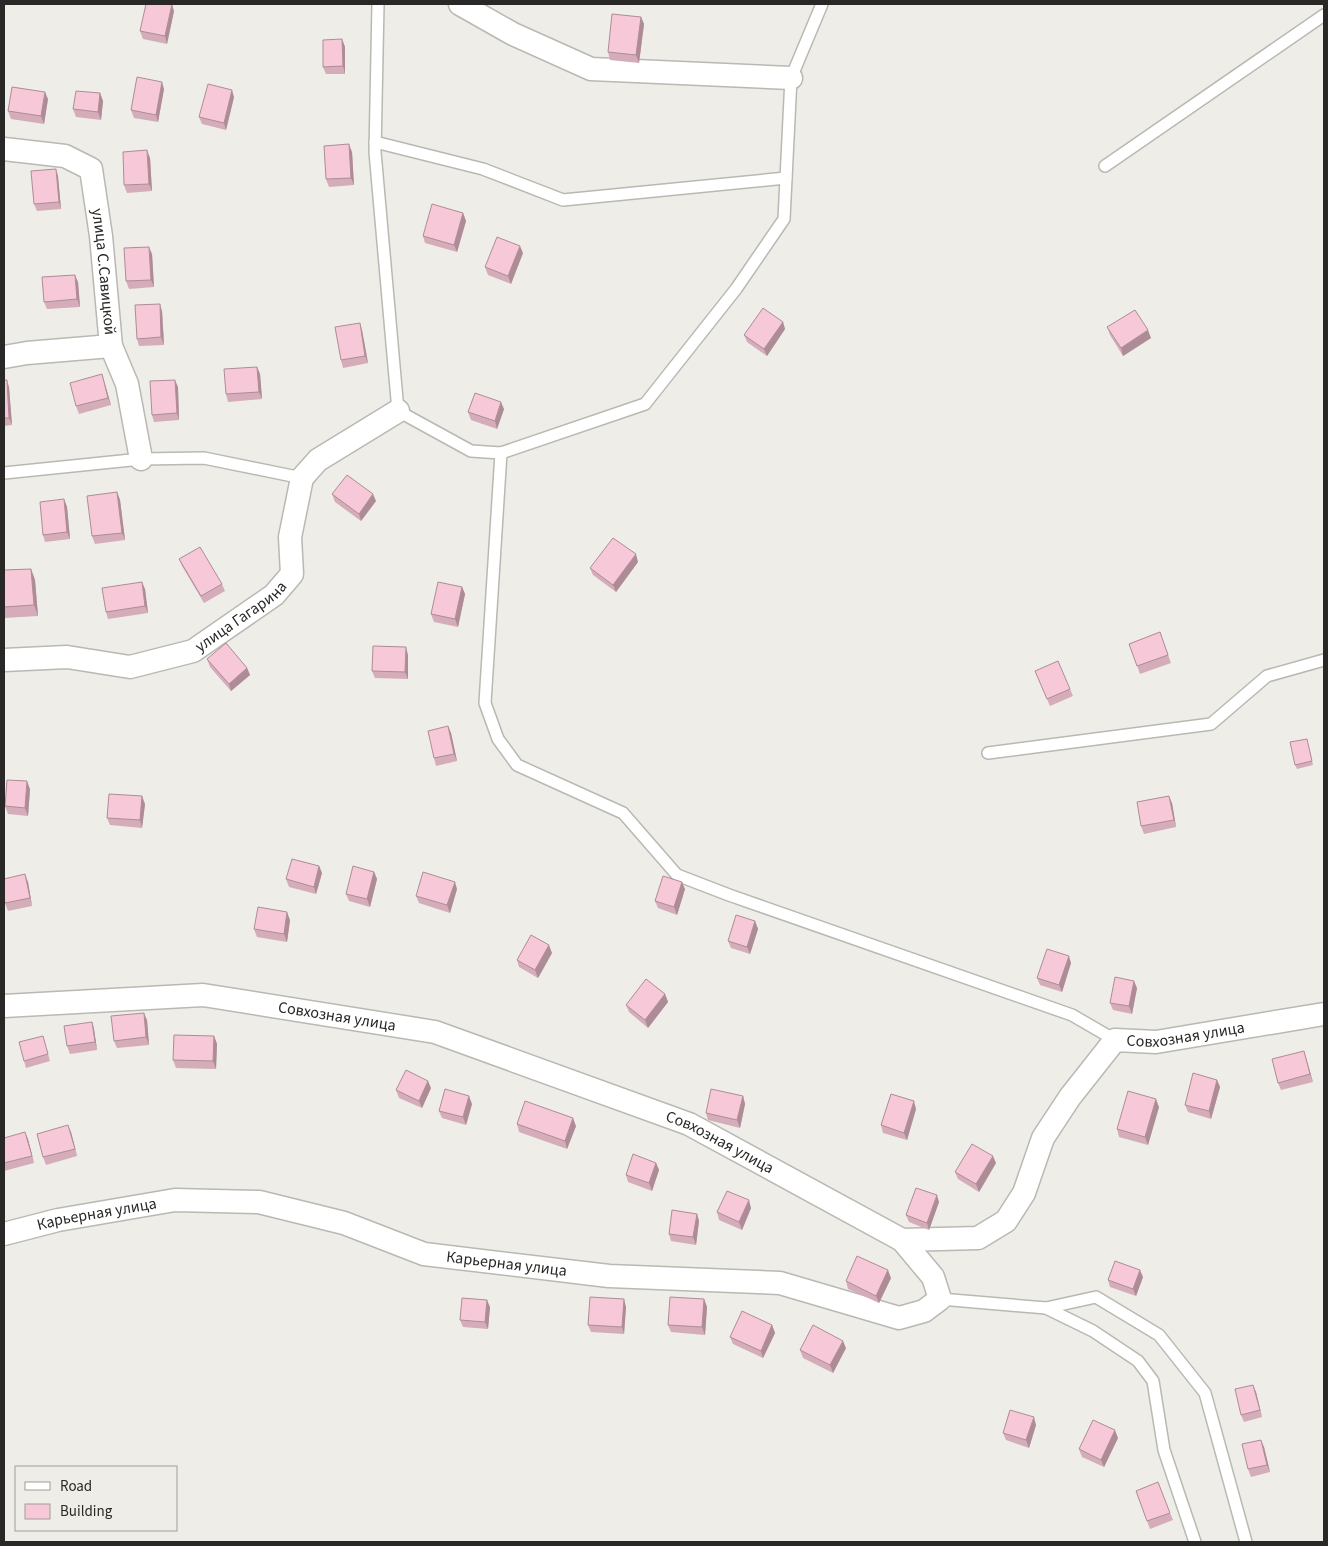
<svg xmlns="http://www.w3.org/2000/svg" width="1328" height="1546" viewBox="0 0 1328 1546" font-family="'Source Sans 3',sans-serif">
<rect width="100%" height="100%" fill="#efede7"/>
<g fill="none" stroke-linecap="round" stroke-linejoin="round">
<g stroke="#bab8b2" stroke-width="14">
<g id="service">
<path d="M378,4l-3,148 23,259 73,40 30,2 -16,250 13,36 19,26 106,48 54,62 52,20 343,120 43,25"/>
<path d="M375,142l108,27 80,31 223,-22"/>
<path d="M1105,166l219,-151"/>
<path d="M501,453l144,-49 91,-115 48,-70 7,-141 31,-74"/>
<path d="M4,473l137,-14 63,-1 98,20"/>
<path d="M988,753l223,-29 56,-48 57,-16"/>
<path d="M940,1299l106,9 50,-11 63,38 46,58 41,149"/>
<path d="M1046,1308l47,23 45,30 15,20 11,69 31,92"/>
</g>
</g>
<g stroke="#bab8b2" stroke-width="25">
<g id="minor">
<path d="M460,4l53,30 78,35 200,9"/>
<path id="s1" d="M4,149l61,7 26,13 10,67 10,110 16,38 14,75"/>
<path d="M4,357l23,-4 84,-7"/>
<path id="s2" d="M4,660l63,-3 63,10 63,-16 81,-56 18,-21 -2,-37 12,-59 16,-18 80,-49"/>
<path id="s3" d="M4,1006l199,-11 232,37 254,92 213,116 76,-2 28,-17 18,-28 19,-55 27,-41 45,-57 41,2 168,-28"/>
<path id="s4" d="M4,1234l54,-14 117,-20 84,2 85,21 80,31 185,22 171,7 119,35 25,-7 16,-12 -7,-22 -31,-37"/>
</g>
</g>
<use href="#service" stroke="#fff" stroke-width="11"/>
<use href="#minor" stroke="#fff" stroke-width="22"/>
</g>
<g fill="#d4acba">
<path d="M174,11l-7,33 -24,-5 -3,-8z"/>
<path d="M641,17l3,7 -5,39 -29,-3 -2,-8z"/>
<path d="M342,39l3,8v27h-19l-3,-7z"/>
<path d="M164,89l-6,33 -24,-4 -3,-8z"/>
<path d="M100,93l3,8 -2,19 -25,-3 -3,-8z"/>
<path d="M234,97l-8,33 -24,-6 -3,-7z"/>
<path d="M48,99l-4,25 -33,-5 -3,-8z"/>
<path d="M352,152l2,33 -25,2 -3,-8z"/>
<path d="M150,158l2,33 -25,2 -3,-8z"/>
<path d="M58,176l3,33 -24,2 -3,-7z"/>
<path d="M463,213l3,8 -9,31 -32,-9 -2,-7z"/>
<path d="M523,253l-12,31 -23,-9 -3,-8z"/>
<path d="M152,254l2,33 -25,2 -3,-8z"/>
<path d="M78,282l2,25 -33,2 -3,-7z"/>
<path d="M162,311l2,34 -25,1 -2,-7z"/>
<path d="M783,322l2,7 -18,27 -20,-14 -3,-7z"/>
<path d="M1107,327l44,11 -28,18 -13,-21z"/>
<path d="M362,330l6,33 -25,5 -2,-8z"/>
<path d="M257,367l3,7 2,25 -34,3 -2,-8z"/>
<path d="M102,374l9,31 -32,9 -3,-8z"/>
<path d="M4,380l5,7 3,38 -8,1z"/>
<path d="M178,387l1,33 -25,2 -2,-7z"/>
<path d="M504,409l-7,20 -26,-9 -3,-8z"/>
<path d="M117,492l3,8 5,40 -30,4 -3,-8z"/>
<path d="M332,494l44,7 -15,20 -26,-19z"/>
<path d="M64,499l3,8 3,32 -25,3 -2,-7z"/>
<path d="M179,559l43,25 3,7 -21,12 -22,-37z"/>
<path d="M638,562l-22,30 -23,-17 -3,-7z"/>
<path d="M31,569l4,11 3,36 -34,2v-48z"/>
<path d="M462,587l3,7 -7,33 -24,-5 -3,-8z"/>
<path d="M145,589l3,24 -40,6 -2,-7z"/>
<path d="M1160,632l11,31 -31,11 -11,-30z"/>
<path d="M408,655v24l-33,-1 -3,-7z"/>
<path d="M207,659l40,9 3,7 -19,16 -21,-24z"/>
<path d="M1035,671l35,18 3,7 -23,10z"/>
<path d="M448,726l3,7 6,28 -21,5 -2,-8z"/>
<path d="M1307,739l6,26 -16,4 -2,-4z"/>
<path d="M30,789l-2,27 -20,-2 -3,-8z"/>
<path d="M1172,803l4,24 -32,7 -3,-8z"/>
<path d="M145,804l-3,24 -32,-3 -3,-7z"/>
<path d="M319,866l3,7 -6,21 -27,-7 -3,-8z"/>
<path d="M374,872l3,7 -7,28 -21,-6 -3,-7z"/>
<path d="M28,882l4,24 -24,5 -3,-8z"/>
<path d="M457,889l-7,24 -31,-10 -3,-7z"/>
<path d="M685,889l-8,26 -19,-7 -3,-7z"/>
<path d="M290,920l-3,22 -30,-5 -3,-8z"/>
<path d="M755,921l3,8 -8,25 -19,-6 -3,-7z"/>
<path d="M552,953l-14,25 -19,-11 -2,-7z"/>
<path d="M1071,963l-9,29 -22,-7 -3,-7z"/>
<path d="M1137,988l-5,26 -19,-4 -3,-7z"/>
<path d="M665,994l3,8 -20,26 -19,-16 -3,-7z"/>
<path d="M147,1020l2,25 -32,3 -3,-7z"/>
<path d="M92,1022l2,7 3,21 -27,4 -3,-8z"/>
<path d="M43,1036l7,25 -24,7 -2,-7z"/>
<path d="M214,1036l3,8 -1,25 -40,-1 -3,-8z"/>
<path d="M1304,1051l9,31 -32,8 -3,-7z"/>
<path d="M1217,1080l3,7 -9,32 -23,-7 -3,-7z"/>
<path d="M431,1088l-9,20 -23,-10 -3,-8z"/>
<path d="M743,1096l2,8 -5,24 -32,-8 -2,-7z"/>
<path d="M472,1104l-6,21 -24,-7 -3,-7z"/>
<path d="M1159,1107l-11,38 -29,-8 -2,-8z"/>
<path d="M916,1109l-9,31 -24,-7 -2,-8z"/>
<path d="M517,1124l59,2 -9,23 -48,-17z"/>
<path d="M71,1132l6,24 -31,9 -3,-8z"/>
<path d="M4,1138l24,1 6,24 -30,8z"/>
<path d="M656,1163l3,7 -7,21 -24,-9 -2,-7z"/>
<path d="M996,1163l-17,29 -21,-13 -3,-7z"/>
<path d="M939,1202l-10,28 -20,-8 -3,-7z"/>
<path d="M751,1208l-9,22 -23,-10 -2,-8z"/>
<path d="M697,1214l2,7 -3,24 -25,-4 -2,-7z"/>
<path d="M1143,1277l-7,19 -26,-9 -2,-7z"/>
<path d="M891,1278l-12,25 -31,-14 -2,-8z"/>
<path d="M704,1299l3,8 -2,28 -34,-3 -3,-7z"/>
<path d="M490,1307l-2,22 -25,-2 -3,-7z"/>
<path d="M626,1307l-2,27 -33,-2 -3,-7z"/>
<path d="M772,1325l3,8 -12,25 -30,-14 -3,-7z"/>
<path d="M846,1348l-13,25 -30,-15 -3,-8z"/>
<path d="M1256,1392l6,25 -18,5 -3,-7z"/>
<path d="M1036,1425l-7,23 -23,-8 -3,-7z"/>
<path d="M1118,1438l-14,29 -22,-10 -3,-8z"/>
<path d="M1264,1447l6,25 -19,5 -3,-8z"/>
<path d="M1136,1491l34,22 3,7 -23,9z"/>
</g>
<g fill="#ad8c97">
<path d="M172,4l2,7 -7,33 -2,-8z"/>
<path d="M641,17l3,7 -5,39 -3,-8z"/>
<path d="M342,39l3,8v27l-2,-8z"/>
<path d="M162,82l2,7 -6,33 -2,-7z"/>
<path d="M232,90l2,7 -8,33 -2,-7z"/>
<path d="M45,92l3,7 -4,25 -3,-8z"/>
<path d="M100,93l3,8 -2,19 -3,-8z"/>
<path d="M349,144l3,8 2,33 -3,-7z"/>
<path d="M147,150l3,8 2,33 -3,-7z"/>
<path d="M56,169l2,7 3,33 -2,-7z"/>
<path d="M463,213l3,8 -9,31 -3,-7z"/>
<path d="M520,246l3,7 -12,31 -3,-8z"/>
<path d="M149,247l3,7 2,33 -3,-7z"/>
<path d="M75,275l3,7 2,25 -3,-8z"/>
<path d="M160,304l2,7 2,34 -3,-8z"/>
<path d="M783,322l2,7 -18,27 -3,-7z"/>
<path d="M360,323l2,7 6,33 -3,-7z"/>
<path d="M1148,330l3,8 -28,18 -2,-8z"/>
<path d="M257,367l3,7 2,25 -3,-7z"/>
<path d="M102,374l2,7 7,24 -3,-7z"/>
<path d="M7,380l2,7 3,38 -3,-7z"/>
<path d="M175,380l3,7 1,33 -2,-7z"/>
<path d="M501,402l3,7 -7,20 -2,-8z"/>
<path d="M117,492l3,8 5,40 -3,-7z"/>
<path d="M373,494l3,7 -15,20 -2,-7z"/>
<path d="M64,499l3,8 3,32 -3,-7z"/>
<path d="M636,554l2,8 -22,30 -3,-7z"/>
<path d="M31,569l4,11 3,36 -4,-11z"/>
<path d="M142,582l3,7 3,24 -3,-7z"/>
<path d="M462,587l3,7 -7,33 -3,-8z"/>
<path d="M406,647l2,8v24l-3,-7z"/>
<path d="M247,668l3,7 -19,16 -2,-7z"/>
<path d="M448,726l3,7 6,28 -3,-7z"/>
<path d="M27,781l3,8 -2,27 -3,-8z"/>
<path d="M142,796l3,8 -3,24 -2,-8z"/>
<path d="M1169,796l3,7 4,24 -2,-7z"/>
<path d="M319,866l3,7 -6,21 -2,-7z"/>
<path d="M374,872l3,7 -7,28 -3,-8z"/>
<path d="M25,874l3,8 4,24 -2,-8z"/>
<path d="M455,882l2,7 -7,24 -3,-8z"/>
<path d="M682,882l3,7 -8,26 -3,-8z"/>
<path d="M287,912l3,8 -3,22 -3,-8z"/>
<path d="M755,921l3,8 -8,25 -3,-7z"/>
<path d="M549,945l3,8 -14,25 -3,-8z"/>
<path d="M1069,956l2,7 -9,29 -3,-7z"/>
<path d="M1134,981l3,7 -5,26 -3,-8z"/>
<path d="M665,994l3,8 -20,26 -3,-8z"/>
<path d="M144,1013l3,7 2,25 -3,-8z"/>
<path d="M92,1022l2,7 3,21 -2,-8z"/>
<path d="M214,1036l3,8 -1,25 -3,-8z"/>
<path d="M1304,1051l2,7 7,24 -3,-8z"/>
<path d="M1217,1080l3,7 -9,32 -2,-8z"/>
<path d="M428,1081l3,7 -9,20 -3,-7z"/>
<path d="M469,1096l3,8 -6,21 -3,-8z"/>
<path d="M743,1096l2,8 -5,24 -3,-8z"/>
<path d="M1156,1099l3,8 -11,38 -3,-8z"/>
<path d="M914,1101l2,8 -9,31 -3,-7z"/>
<path d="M573,1118l3,8 -9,23 -2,-8z"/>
<path d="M68,1125l3,7 6,24 -2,-7z"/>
<path d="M25,1132l3,7 6,24 -2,-7z"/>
<path d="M993,1156l3,7 -17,29 -3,-8z"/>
<path d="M656,1163l3,7 -7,21 -3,-8z"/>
<path d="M937,1195l2,7 -10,28 -2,-7z"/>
<path d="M749,1200l2,8 -9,22 -3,-8z"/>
<path d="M697,1214l2,7 -3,24 -3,-8z"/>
<path d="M888,1270l3,8 -12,25 -3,-7z"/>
<path d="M1140,1270l3,7 -7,19 -3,-7z"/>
<path d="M624,1299l2,8 -2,27 -2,-7z"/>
<path d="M704,1299l3,8 -2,28 -3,-8z"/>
<path d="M487,1300l3,7 -2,22 -3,-7z"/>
<path d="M772,1325l3,8 -12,25 -2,-7z"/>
<path d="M843,1341l3,7 -13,25 -3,-8z"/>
<path d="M1253,1385l3,7 6,25 -2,-7z"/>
<path d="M1034,1417l2,8 -7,23 -3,-8z"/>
<path d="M1115,1430l3,8 -14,29 -3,-7z"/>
<path d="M1261,1440l3,7 6,25 -3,-7z"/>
</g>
<g fill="#f7c8d8" stroke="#ad8c97">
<path d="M146,4h26l-7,32 -25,-5z"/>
<path d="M612,14l29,3 -5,38 -28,-3z"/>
<path d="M342,39l1,27 -20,1v-27z"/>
<path d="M137,77l25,5 -6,33 -25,-5z"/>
<path d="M208,84l24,6 -8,33 -25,-6z"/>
<path d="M12,87l33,5 -4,24 -33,-5z"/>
<path d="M76,91l24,2 -2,19 -25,-3z"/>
<path d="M349,144l2,34 -25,1 -2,-33z"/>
<path d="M147,150l2,34 -25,1 -1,-33z"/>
<path d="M56,169l3,33 -25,2 -3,-33z"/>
<path d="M432,204l31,9 -9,32 -31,-9z"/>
<path d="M497,237l23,9 -12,30 -23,-9z"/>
<path d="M149,247l2,33 -25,1 -2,-33z"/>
<path d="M75,275l2,24 -33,3 -2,-25z"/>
<path d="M160,304l1,33 -24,2 -2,-34z"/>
<path d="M763,308l20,14 -19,27 -20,-14z"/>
<path d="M1135,310l13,20 -27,18 -14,-21z"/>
<path d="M360,323l5,33 -24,4 -6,-33z"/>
<path d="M257,367l2,25 -33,2 -2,-25z"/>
<path d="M102,374l6,24 -32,8 -6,-23z"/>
<path d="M4,380h3l2,38h-5z"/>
<path d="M175,380l2,33 -25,2 -2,-34z"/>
<path d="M475,393l26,9 -6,19 -27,-9z"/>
<path d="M347,475l26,19 -14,20 -27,-20z"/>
<path d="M117,492l5,41 -30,3 -5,-40z"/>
<path d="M64,499l3,33 -24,3 -3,-33z"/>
<path d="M613,538l23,16 -23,31 -23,-17z"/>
<path d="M200,547l22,37 -21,12 -22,-37z"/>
<path d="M31,569l3,36 -30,2v-37z"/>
<path d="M142,582l3,24 -39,6 -4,-24z"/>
<path d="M438,582l24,5 -7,32 -24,-5z"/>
<path d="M1160,632l8,23 -31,11 -8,-22z"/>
<path d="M226,643l21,25 -18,16 -22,-25z"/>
<path d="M373,646l33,1 -1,25 -33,-1z"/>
<path d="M1058,661l12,28 -23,10 -12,-28z"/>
<path d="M448,726l6,28 -20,4 -6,-27z"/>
<path d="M1307,739l5,22 -17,4 -5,-23z"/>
<path d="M7,780l20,1 -2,27 -20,-2z"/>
<path d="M109,794l33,2 -2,24 -33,-2z"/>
<path d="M1169,796l5,24 -33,6 -4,-24z"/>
<path d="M292,859l27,7 -5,21 -28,-8z"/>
<path d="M353,866l21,6 -7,27 -21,-5z"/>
<path d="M423,872l32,10 -8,23 -31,-9z"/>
<path d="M25,874l5,24 -25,5 -1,-6v-18z"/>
<path d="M663,876l19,6 -8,25 -19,-6z"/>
<path d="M258,907l29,5 -3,22 -30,-5z"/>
<path d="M736,915l19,6 -8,26 -19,-6z"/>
<path d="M531,935l18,10 -14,25 -18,-10z"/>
<path d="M1047,949l22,7 -10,29 -22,-7z"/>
<path d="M1115,977l19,4 -5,25 -19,-3z"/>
<path d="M646,979l19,15 -20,26 -19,-15z"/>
<path d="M144,1013l2,24 -32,4 -3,-25z"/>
<path d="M92,1022l3,20 -28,4 -3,-20z"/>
<path d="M174,1035l40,1 -1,25 -40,-1z"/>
<path d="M43,1036l5,18 -24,7 -5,-19z"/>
<path d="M1304,1051l6,23 -32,9 -6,-24z"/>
<path d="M406,1070l22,11 -9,20 -23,-11z"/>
<path d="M1193,1073l24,7 -8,31 -24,-6z"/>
<path d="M445,1089l24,7 -6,21 -24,-6z"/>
<path d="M711,1089l32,7 -6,24 -31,-7z"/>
<path d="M1128,1091l28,8 -11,38 -28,-8z"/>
<path d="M891,1094l23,7 -10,32 -23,-8z"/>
<path d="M525,1101l48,17 -8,23 -48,-17z"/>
<path d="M68,1125l7,24 -32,8 -6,-23z"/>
<path d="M25,1132l7,24 -28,7v-25z"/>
<path d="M972,1144l21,12 -17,28 -21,-12z"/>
<path d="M633,1154l23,9 -7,20 -23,-8z"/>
<path d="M916,1188l21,7 -10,28 -21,-8z"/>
<path d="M727,1191l22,9 -10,22 -22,-10z"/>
<path d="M672,1210l25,4 -4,23 -24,-3z"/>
<path d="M857,1256l31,14 -12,26 -30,-15z"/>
<path d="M1115,1261l25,9 -7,19 -25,-9z"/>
<path d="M590,1297l34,2 -2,28 -34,-2z"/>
<path d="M670,1297l34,2 -2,28 -34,-2z"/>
<path d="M462,1298l25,2 -2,22 -25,-2z"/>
<path d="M742,1311l30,14 -11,26 -31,-14z"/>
<path d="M813,1325l30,16 -13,24 -30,-15z"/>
<path d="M1253,1385l7,25 -19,5 -6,-26z"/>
<path d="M1010,1410l24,7 -8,23 -23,-7z"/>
<path d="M1093,1420l22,10 -14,30 -22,-11z"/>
<path d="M1261,1440l6,25 -19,4 -6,-25z"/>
<path d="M1158,1482l12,31 -23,8 -11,-30z"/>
</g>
<g text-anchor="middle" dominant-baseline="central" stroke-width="5" stroke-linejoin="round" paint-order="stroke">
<g font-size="16" fill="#292826" stroke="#efede7">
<text stroke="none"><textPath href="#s1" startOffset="194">улица С.Савицкой</textPath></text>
<text stroke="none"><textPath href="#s2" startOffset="251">улица Гагарина</textPath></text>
<text stroke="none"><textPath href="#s3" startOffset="335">Совхозная улица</textPath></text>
<text stroke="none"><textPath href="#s3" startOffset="1340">Совхозная улица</textPath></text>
<text stroke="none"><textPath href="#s3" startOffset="740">Совхозная улица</textPath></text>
<text stroke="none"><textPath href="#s4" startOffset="95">Карьерная улица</textPath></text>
<text stroke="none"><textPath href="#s4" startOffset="515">Карьерная улица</textPath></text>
</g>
</g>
<rect width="1328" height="1546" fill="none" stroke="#292826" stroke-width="10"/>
<rect x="15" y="1466" width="162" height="65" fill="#efede7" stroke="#a09e9a"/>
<rect x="25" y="1482" width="25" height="8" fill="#ffffff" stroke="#a09e9a"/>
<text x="60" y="1491" font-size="15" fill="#292826">Road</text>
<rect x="25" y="1504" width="25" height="15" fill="#f7c8d8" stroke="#a09e9a"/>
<text x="60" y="1516" font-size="15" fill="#292826">Building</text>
</svg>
